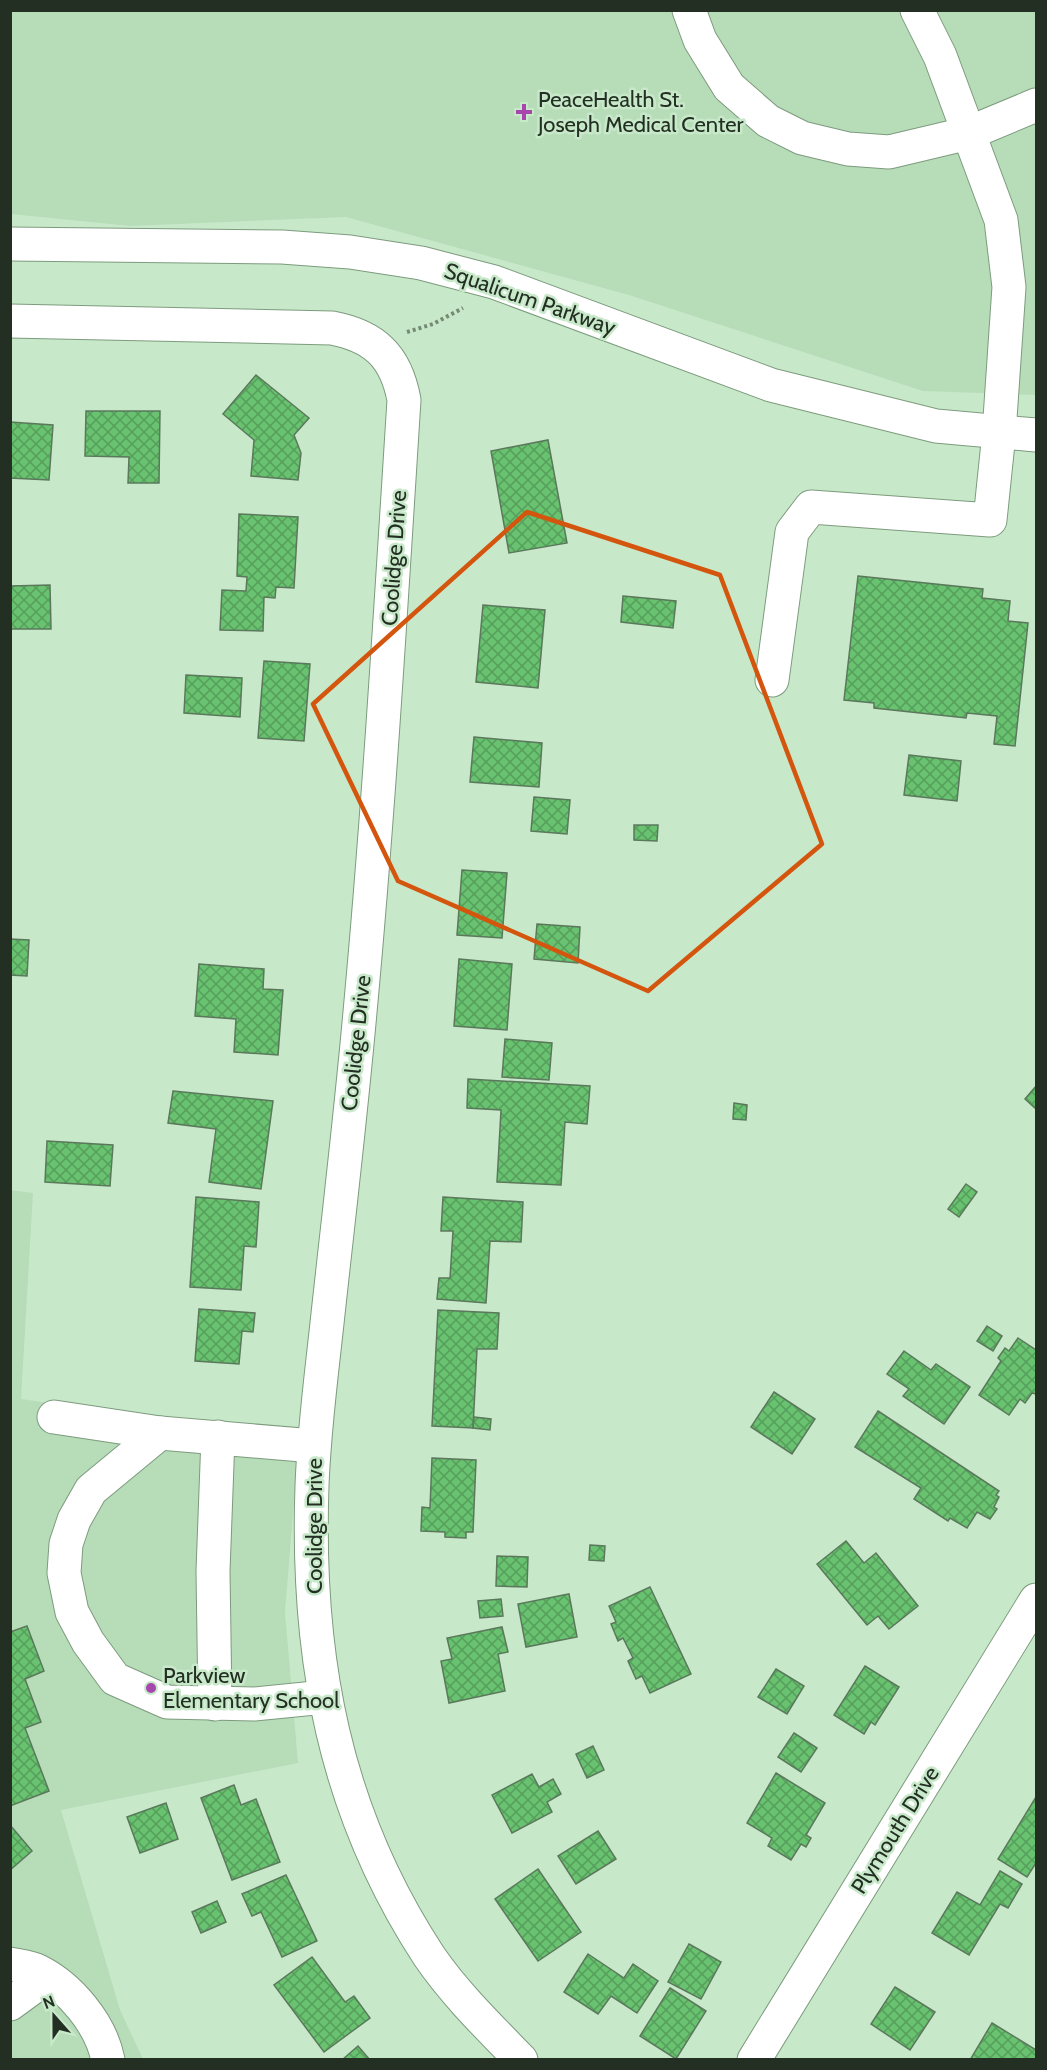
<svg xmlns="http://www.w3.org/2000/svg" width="1047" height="2070" viewBox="0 0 1047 2070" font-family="Cabin,sans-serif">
<defs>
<pattern id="building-cross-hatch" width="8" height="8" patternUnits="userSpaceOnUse" patternTransform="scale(1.5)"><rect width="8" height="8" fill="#68c26f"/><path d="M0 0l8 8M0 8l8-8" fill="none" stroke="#559e5b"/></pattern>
</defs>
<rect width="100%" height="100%" fill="#c8e9c9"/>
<g fill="#b7dcb8">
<path d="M11,11h1025v384l-113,-4 -294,-96 -283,-78 -216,9 -119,-12z"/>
<path d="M10,1190l23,3 -12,206 278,40 -14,173 13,151 -237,47 59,200 23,49h-132z"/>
</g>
<g fill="url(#building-cross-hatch)" stroke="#5b785c" stroke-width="1.5">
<path d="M256,375l53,43 -15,17 7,18 -3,27 -47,-4 3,-36 -31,-26z"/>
<path d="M86,411h74l-1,72h-31l1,-26 -44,-1z"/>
<path d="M10,422l43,3 -4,55 -39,-2z"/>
<path d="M548,440l19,103 -58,10 -18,-102z"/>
<path d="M239,514l59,3 -4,71 -18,-1 -1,11 -11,-1 -1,34 -43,-1 2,-40 24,1 1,-14 -10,-1z"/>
<path d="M858,576l125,13 -1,9 28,3 -2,20 20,2 -13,123 -21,-2 3,-28 -30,-3 -1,5 -92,-10v-5l-30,-3z"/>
<path d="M50,585l1,44h-40l-1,-43z"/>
<path d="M623,596l53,5 -3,27 -52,-6z"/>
<path d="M483,605l62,5 -7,78 -62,-6z"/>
<path d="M264,661l46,3 -6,77 -46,-3z"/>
<path d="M186,675l56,3 -2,39 -56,-4z"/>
<path d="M474,737l68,6 -3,44 -69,-5z"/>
<path d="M909,755l52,6 -4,40 -53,-6z"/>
<path d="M534,797l36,3 -3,34 -36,-3z"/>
<path d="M634,825h24l-1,16 -23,-1z"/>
<path d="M462,870l45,3 -5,65 -45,-3z"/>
<path d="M537,924l43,3 -2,36 -44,-4z"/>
<path d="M10,939l19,1 -2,36 -17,-1z"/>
<path d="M459,959l53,5 -5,66 -53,-4z"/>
<path d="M199,964l65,5 -1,20 20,1 -5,65 -44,-3 2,-33 -41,-3z"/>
<path d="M505,1039l47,4 -3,37 -47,-3z"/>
<path d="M468,1079l122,7 -3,38 -22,-2 -4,63 -64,-3 4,-72 -34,-2z"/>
<path d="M1036,1086v23l-11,-10z"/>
<path d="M173,1091l100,10 -12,88 -52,-7 7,-53 -48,-6z"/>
<path d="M734,1103l13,2 -1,15 -13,-1z"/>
<path d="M47,1141l66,4 -3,41 -65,-4z"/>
<path d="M966,1184l11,8 -18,25 -11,-8z"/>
<path d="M196,1197l63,5 -3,45 -12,-1 -3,44 -51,-3z"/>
<path d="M443,1197l80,5 -2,40 -31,-1 -4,62 -49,-4 2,-21h11l3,-47h-12z"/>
<path d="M199,1309l56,4 -2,19 -11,-1 -3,33 -44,-3z"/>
<path d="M438,1310l61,3 -2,36h-20l-4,79 -41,-2z"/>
<path d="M987,1326l15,10 -9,15 -16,-10z"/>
<path d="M1018,1338l18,12v44l-4,-1 -7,10 -5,-4 -11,16 -30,-20 22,-34 -3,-3 7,-10 4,3z"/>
<path d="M904,1351l27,19 5,-6 34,23 -26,37 -41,-28 6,-7 -22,-15z"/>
<path d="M774,1392l41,27 -23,35 -41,-27z"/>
<path d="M878,1411l121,80 -3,4 3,2 -5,10 3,2 -7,10 -13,-7 -10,16 -17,-10 -2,3 -34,-22 7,-11 -66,-41z"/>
<path d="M474,1417l17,2 -1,11 -17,-2z"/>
<path d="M432,1458l44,2 -3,72h-7v6l-21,-1v-5l-24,-1 1,-24 8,1z"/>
<path d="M846,1541l18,22 12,-10 42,53 -29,23 -11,-13 -11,9 -50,-61z"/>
<path d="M590,1545l15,1 -1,15 -15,-1z"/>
<path d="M497,1556l31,1 -1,30 -31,-1z"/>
<path d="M650,1587l41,87 -41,19 -8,-17 -6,3 -8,-18 5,-3 -10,-20 -5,3 -7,-17 5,-2 -7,-16z"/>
<path d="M569,1594l8,43 -51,10 -8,-43z"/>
<path d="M501,1599l2,17 -23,2 -2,-17z"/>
<path d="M27,1626l17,45 -19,8 16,43 -16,6 24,63 -39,15v-174z"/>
<path d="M502,1627l6,25 -10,2 7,37 -56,12 -8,-42 11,-2 -5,-21z"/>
<path d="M865,1666l34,21 -24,38 -4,-3 -7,12 -30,-19z"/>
<path d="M776,1669l28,17 -17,28 -29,-17z"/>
<path d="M794,1733l23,15 -16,24 -23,-15z"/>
<path d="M593,1746l11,24 -17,8 -11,-24z"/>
<path d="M776,1773l49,30 -19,32 5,3 -5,9 -5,-3 -10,16 -23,-14 4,-8 -25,-15z"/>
<path d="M532,1774l7,13 14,-8 8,15 -14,8 5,10 -40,21 -20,-38z"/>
<path d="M234,1785l7,20 15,-6 24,63 -48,18 -31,-82z"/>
<path d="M1036,1797v66l-9,14 -29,-18z"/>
<path d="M166,1803l12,36 -38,14 -13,-36z"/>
<path d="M10,1825l22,26 -22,19z"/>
<path d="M598,1831l18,28 -40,25 -18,-28z"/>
<path d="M538,1869l43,63 -43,29 -43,-62z"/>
<path d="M1000,1871l22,13 -14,24 -8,-4 -31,51 -37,-22 25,-41 23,13z"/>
<path d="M286,1875l31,66 -35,16 -21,-45 -9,4 -10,-22z"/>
<path d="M217,1901l9,21 -25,11 -9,-21z"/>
<path d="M689,1944l32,18 -20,37 -33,-17z"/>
<path d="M588,1954l36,24 9,-14 25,17 -21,32 -26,-17 -13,18 -34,-22z"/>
<path d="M312,1957l33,45 9,-6 16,22 -46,34 -50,-67z"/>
<path d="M895,1987l40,25 -25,38 -39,-26z"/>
<path d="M670,1988l36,23 -30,48 -36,-23z"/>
<path d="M992,2023l44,27v10h-66z"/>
<path d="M358,2046l12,14h-28z"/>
</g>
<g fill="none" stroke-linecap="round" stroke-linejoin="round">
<g stroke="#7d9b7e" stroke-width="35">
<g id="minor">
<path d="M689,10l11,30 29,47 39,34 34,17 46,11 41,3 80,-19 67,-28"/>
<path d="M10,244l272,3 68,5 71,11 73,19 277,103 165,41 100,9"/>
<path d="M10,321l322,7c42,8 64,28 72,72 -13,204 -25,408 -44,612 -9,101 -21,201 -32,302 -6,57 -14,114 -16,172 -6,171 22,325 117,470 26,38 60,71 92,104"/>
<path d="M772,680l20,-148 19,-25 179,13 9,-87 10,-146 -8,-67 -61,-164 -23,-46"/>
<path d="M54,1417l106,16 154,13"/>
<path d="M160,1433l-69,57 -17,30 -8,24 -2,29 8,39 16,30 27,37 52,23 87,2 71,-7"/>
<path d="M215,1704l-2,-133 5,-134"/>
<path d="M10,1964c9,2 20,3 28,7 32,16 63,53 70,89"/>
<path d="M10,2004l37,-27"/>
<path d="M754,2060l282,-460"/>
</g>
</g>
<path stroke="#748a74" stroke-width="4" stroke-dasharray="3 3" stroke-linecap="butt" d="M407,332l26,-8 30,-16"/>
<use href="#minor" stroke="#fff" stroke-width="33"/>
</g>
<path fill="none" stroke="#d4550e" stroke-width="4.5" stroke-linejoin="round" d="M527,512l193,63 102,269 -174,147 -250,-110 -85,-177z"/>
<g fill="#a746ad" stroke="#c8e9c9" stroke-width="2">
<path d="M521 103h6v6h6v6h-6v6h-6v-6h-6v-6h6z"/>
<circle cx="151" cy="1688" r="6"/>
</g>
<g text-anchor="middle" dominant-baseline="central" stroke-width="5" stroke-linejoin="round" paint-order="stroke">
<g font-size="22" fill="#232f23" stroke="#c8e9c9" text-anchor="start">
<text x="538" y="99">PeaceHealth St.<tspan x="538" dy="25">Joseph Medical Center</tspan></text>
<text x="163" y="1675">Parkview<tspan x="163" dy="25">Elementary School</tspan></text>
</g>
<g font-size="22" fill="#232f23" stroke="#c8e9c9">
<text transform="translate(530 299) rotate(19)">Squalicum Parkway</text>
<text transform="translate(394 558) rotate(-86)">Coolidge Drive</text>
<text transform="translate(356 1043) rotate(-84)">Coolidge Drive</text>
<text transform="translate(314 1526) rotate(-90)">Coolidge Drive</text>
<text transform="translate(895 1830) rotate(-58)">Plymouth Drive</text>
</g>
</g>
<rect width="1047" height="2070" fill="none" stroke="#232f23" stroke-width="24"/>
<g transform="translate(54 2016) rotate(339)" stroke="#c8e9c9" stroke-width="4.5" paint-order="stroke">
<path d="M0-4.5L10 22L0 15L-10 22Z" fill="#232f23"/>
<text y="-9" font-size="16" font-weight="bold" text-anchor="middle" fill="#232f23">N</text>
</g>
</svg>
